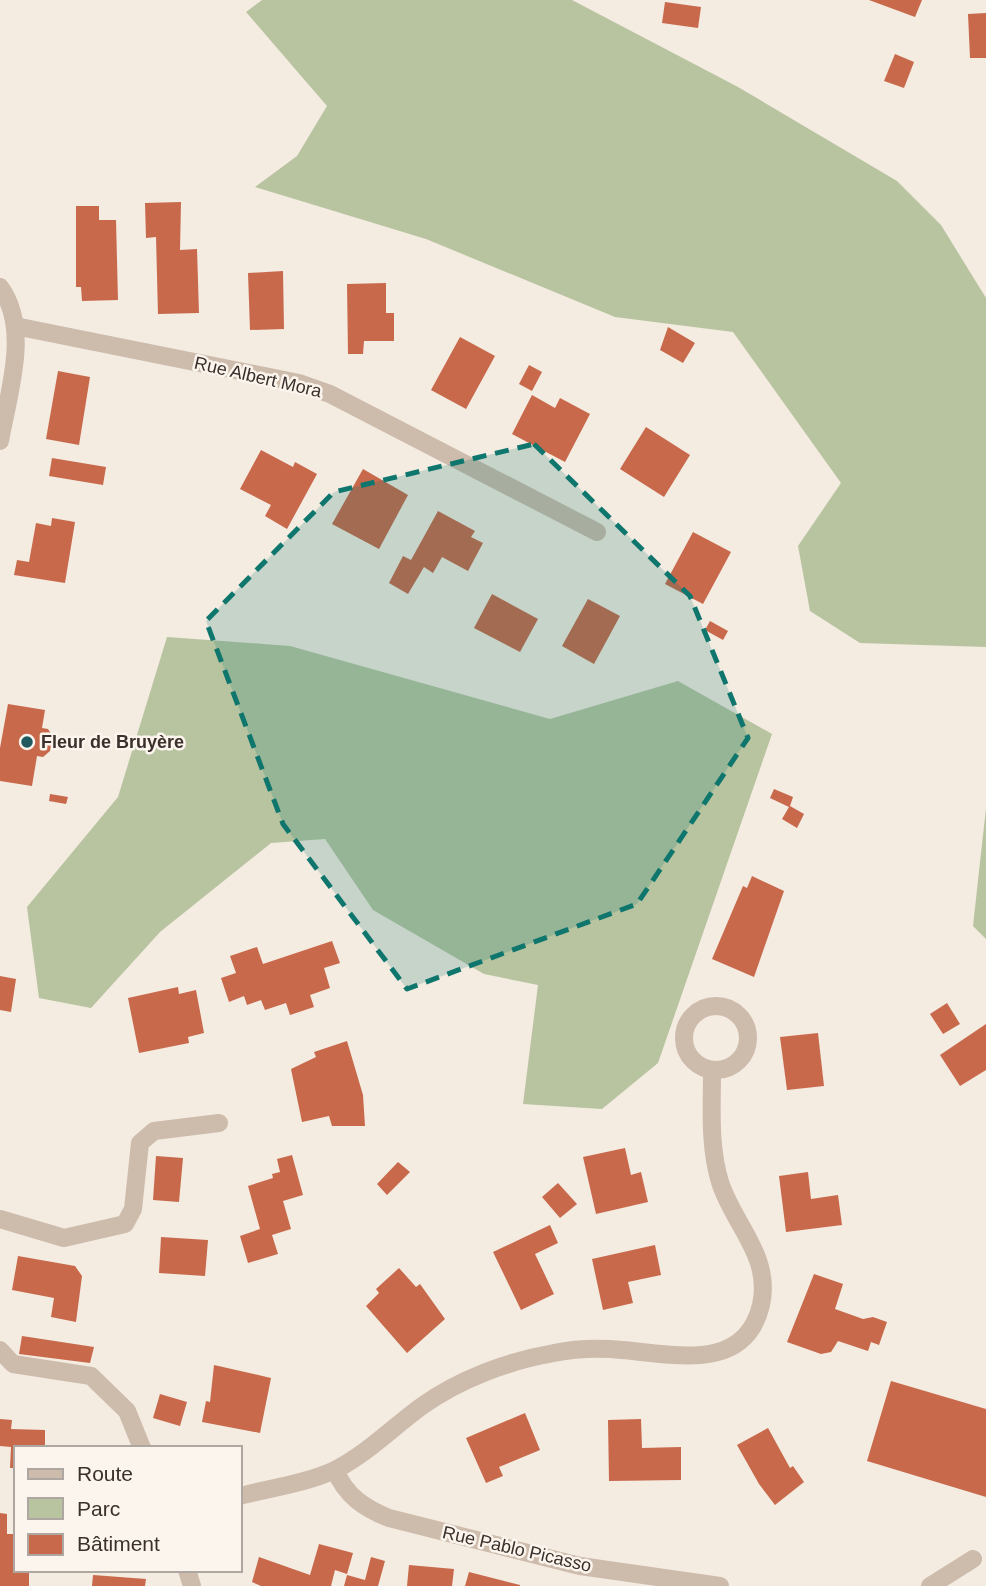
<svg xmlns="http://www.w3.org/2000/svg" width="986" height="1586" viewBox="0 0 986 1586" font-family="Helvetica,sans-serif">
<rect width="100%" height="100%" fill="#f4ebe1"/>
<g fill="#b8c4a0">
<path d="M262,0h310l166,87 159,94 44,44 45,73v349l-126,-4 -50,-32 -12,-65 43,-63 -108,-151 -118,-15 -189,-78 -171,-52 42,-31 30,-50 -81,-94z"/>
<path d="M167,637l123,9 260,73 128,-38 94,53 -114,329 -56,46 -79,-5 15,-119 -54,-11 -111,-64 -48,-71 -54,4 -111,89 -69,76 -52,-10 -12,-91 91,-110z"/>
<path d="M986,808v131l-13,-13z"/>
</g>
<g fill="#c8694b">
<path d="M869,0h53l-7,17z"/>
<path d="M665,2l36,5 -3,21 -36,-5z"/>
<path d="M986,13v45h-16l-2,-44z"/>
<path d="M895,54l19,8 -10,26 -20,-7z"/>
<path d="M181,202l-1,48 17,-1 2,64 -41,1 -2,-77 -10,1 -1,-35z"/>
<path d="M76,206h23v14h17l2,80 -36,1 -1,-14h-5z"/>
<path d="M283,271l1,58 -34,1 -2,-57z"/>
<path d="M386,283v30h8v28h-30l-1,13h-15l-1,-70z"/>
<path d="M668,327l27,16 -12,20 -23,-13z"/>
<path d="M460,337l35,19 -29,53 -35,-19z"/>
<path d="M529,365l13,7 -10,19 -13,-7z"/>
<path d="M58,371l32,6 -11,68 -33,-6z"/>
<path d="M532,395l23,13 5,-10 30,16 -25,48 -53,-28z"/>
<path d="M646,427l44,28 -26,42 -44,-28z"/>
<path d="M261,450l32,17 2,-5 22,12 -30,55 -22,-13 6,-11 -31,-16z"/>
<path d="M52,458l54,9 -3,18 -54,-9z"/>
<path d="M363,469l45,26 -29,54 -47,-25z"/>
<path d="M438,511l37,20 -4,6 12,6 -15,28 -26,-14 -9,16 -9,-6 -16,27 -19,-11 14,-27 8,4z"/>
<path d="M52,518l23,4 -10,61 -51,-8 3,-15 12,2 7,-39 15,3z"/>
<path d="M693,532l38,20 -28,52 -38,-20z"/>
<path d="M492,594l46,25 -18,33 -46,-24z"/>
<path d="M588,599l32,17 -26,48 -32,-18z"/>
<path d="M710,621l18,10 -5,9 -18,-10z"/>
<path d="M8,704l37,6 -3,18 6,1 5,8 -3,14 -7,6 -6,-1 -5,30 -32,-5v-33z"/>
<path d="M774,789l19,8 -3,9 14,8 -7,14 -15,-9 7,-12 -19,-9z"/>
<path d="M50,794l18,3 -2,7 -17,-3z"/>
<path d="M752,876l32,15 -30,86 -42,-18 31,-73 4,2z"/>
<path d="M332,941l8,22 -16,5 6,20 -20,7 4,12 -24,8 -4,-12 -21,7 -4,-10 -14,5 -3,-9 -15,6 -8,-24 15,-5 -6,-17 27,-9 6,17z"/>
<path d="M0,976l16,3 -5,33 -11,-2z"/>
<path d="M178,987l1,7 17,-4 8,43 -16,4 1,6 -50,10 -11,-55z"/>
<path d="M947,1003l13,21 -17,10 -13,-20z"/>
<path d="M986,1024v46l-26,16 -20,-31z"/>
<path d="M818,1033l6,53 -37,4 -7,-53z"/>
<path d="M347,1041l16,54 2,31h-33l-3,-10 -27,6 -11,-53 25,-12 -2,-5z"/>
<path d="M625,1148l6,27 10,-3 7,30 -52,12 -13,-57z"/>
<path d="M292,1155l11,40 -20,6 8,28 -19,6 6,19 -30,9 -8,-27 20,-7 -12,-43 25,-8 -1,-4 8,-2 -3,-13z"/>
<path d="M156,1156l27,2 -4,44 -26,-2z"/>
<path d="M398,1162l12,10 -23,23 -10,-11z"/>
<path d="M808,1172l3,27 27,-4 4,30 -56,7 -7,-56z"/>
<path d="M558,1183l19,21 -17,14 -18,-21z"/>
<path d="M550,1225l8,18 -23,11 19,40 -33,16 -28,-58z"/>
<path d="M161,1237l47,3 -3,36 -46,-3z"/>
<path d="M655,1245l6,30 -33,7 5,21 -30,7 -11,-51z"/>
<path d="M18,1256l57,10 7,10 -6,46 -25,-5 3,-19 -42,-8z"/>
<path d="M399,1268l17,19 4,-3 25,35 -38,34 -41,-47 13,-13 -3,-4z"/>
<path d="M814,1274l29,10 -8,25 28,10 10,-2 14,5 -8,23 -8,-3 -3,9 -30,-10 -7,11 -10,2 -34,-12z"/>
<path d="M22,1336l72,11 -4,16 -71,-9z"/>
<path d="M214,1365l57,13 -11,55 -58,-11 4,-21 4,1z"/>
<path d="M891,1381l95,28v88l-119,-36z"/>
<path d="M160,1394l27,8 -7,24 -27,-8z"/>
<path d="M525,1413l15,37 -41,17 4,9 -17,7 -20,-45z"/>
<path d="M0,1419l12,1 -1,9 34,1v18h-29v30h-3v-10h-3l1,-21 -11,-1z"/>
<path d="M641,1419l1,29 39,-1v33l-72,1 -1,-61z"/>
<path d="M768,1428l22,40 3,-2 11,16 -29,23 -16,-21 -22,-39z"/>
<path d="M0,1513l7,1v20h9v36h13v16h-29z"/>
<path d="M319,1544l34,9 -6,21 -12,-4 -4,16h-70l-9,-4 7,-25 51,18z"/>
<path d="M371,1557l14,4 -7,25h-34l3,-11 18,5z"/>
<path d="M409,1565l45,4 -2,17h-45z"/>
<path d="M469,1572l51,13v1h-55z"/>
<path d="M93,1575l53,4 -1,7h-53z"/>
</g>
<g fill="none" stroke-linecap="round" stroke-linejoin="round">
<g stroke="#cdbbac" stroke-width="18">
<path d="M0,287c31,42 8,107 0,154"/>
<path d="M15,326l284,57 31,11 267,138"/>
<circle cx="716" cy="1038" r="32"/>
<path d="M0,1219l64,19 61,-14 8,-15 7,-66 14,-12 65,-8"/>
<path d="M0,1350l13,14 78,12 36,35 15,37"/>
<path d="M335,1470c11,26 29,38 54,48l191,48 140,20"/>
<path d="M240,1496c30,-8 68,-13 97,-27 32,-17 56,-42 85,-63 38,-27 86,-45 132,-53 20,-4 47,-5 68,-3 51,4 123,23 139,-45 11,-49 -28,-81 -41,-123 -11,-36 -8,-74 -8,-111"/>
<path d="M187,1570l5,16"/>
<path d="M930,1586l43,-27"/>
</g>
</g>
<path fill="#0f766e" fill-opacity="0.2" stroke="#0f766e" stroke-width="5" stroke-dasharray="14 9" stroke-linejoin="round" d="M534,444l156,152 58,142 -111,166 -230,85 -124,-165 -77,-203 128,-129z"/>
<circle fill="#1f5a5e" stroke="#fbf5ee" stroke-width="2.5" cx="27" cy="742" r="7"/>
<g text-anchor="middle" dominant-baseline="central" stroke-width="5" stroke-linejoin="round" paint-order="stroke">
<g font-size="18" fill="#3b302b" stroke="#fbf5ee">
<text transform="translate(258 377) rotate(13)">Rue Albert Mora</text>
<text transform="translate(517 1549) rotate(13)">Rue Pablo Picasso</text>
</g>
<g font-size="18" font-weight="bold" fill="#3b302b" stroke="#fbf5ee" text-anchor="start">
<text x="41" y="742">Fleur de Bruyère</text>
</g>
</g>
<rect x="14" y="1446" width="228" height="126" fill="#fbf5ee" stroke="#aea6a0" stroke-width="2"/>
<rect x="28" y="1469" width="35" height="10" fill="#cdbbac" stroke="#aea6a0" stroke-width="2"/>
<text x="77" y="1481" font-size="21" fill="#3b302b">Route</text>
<rect x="28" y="1498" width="35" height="21" fill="#b8c4a0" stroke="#aea6a0" stroke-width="2"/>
<text x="77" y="1516" font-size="21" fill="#3b302b">Parc</text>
<rect x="28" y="1534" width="35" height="21" fill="#c8694b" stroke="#aea6a0" stroke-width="2"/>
<text x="77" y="1551" font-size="21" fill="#3b302b">Bâtiment</text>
</svg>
